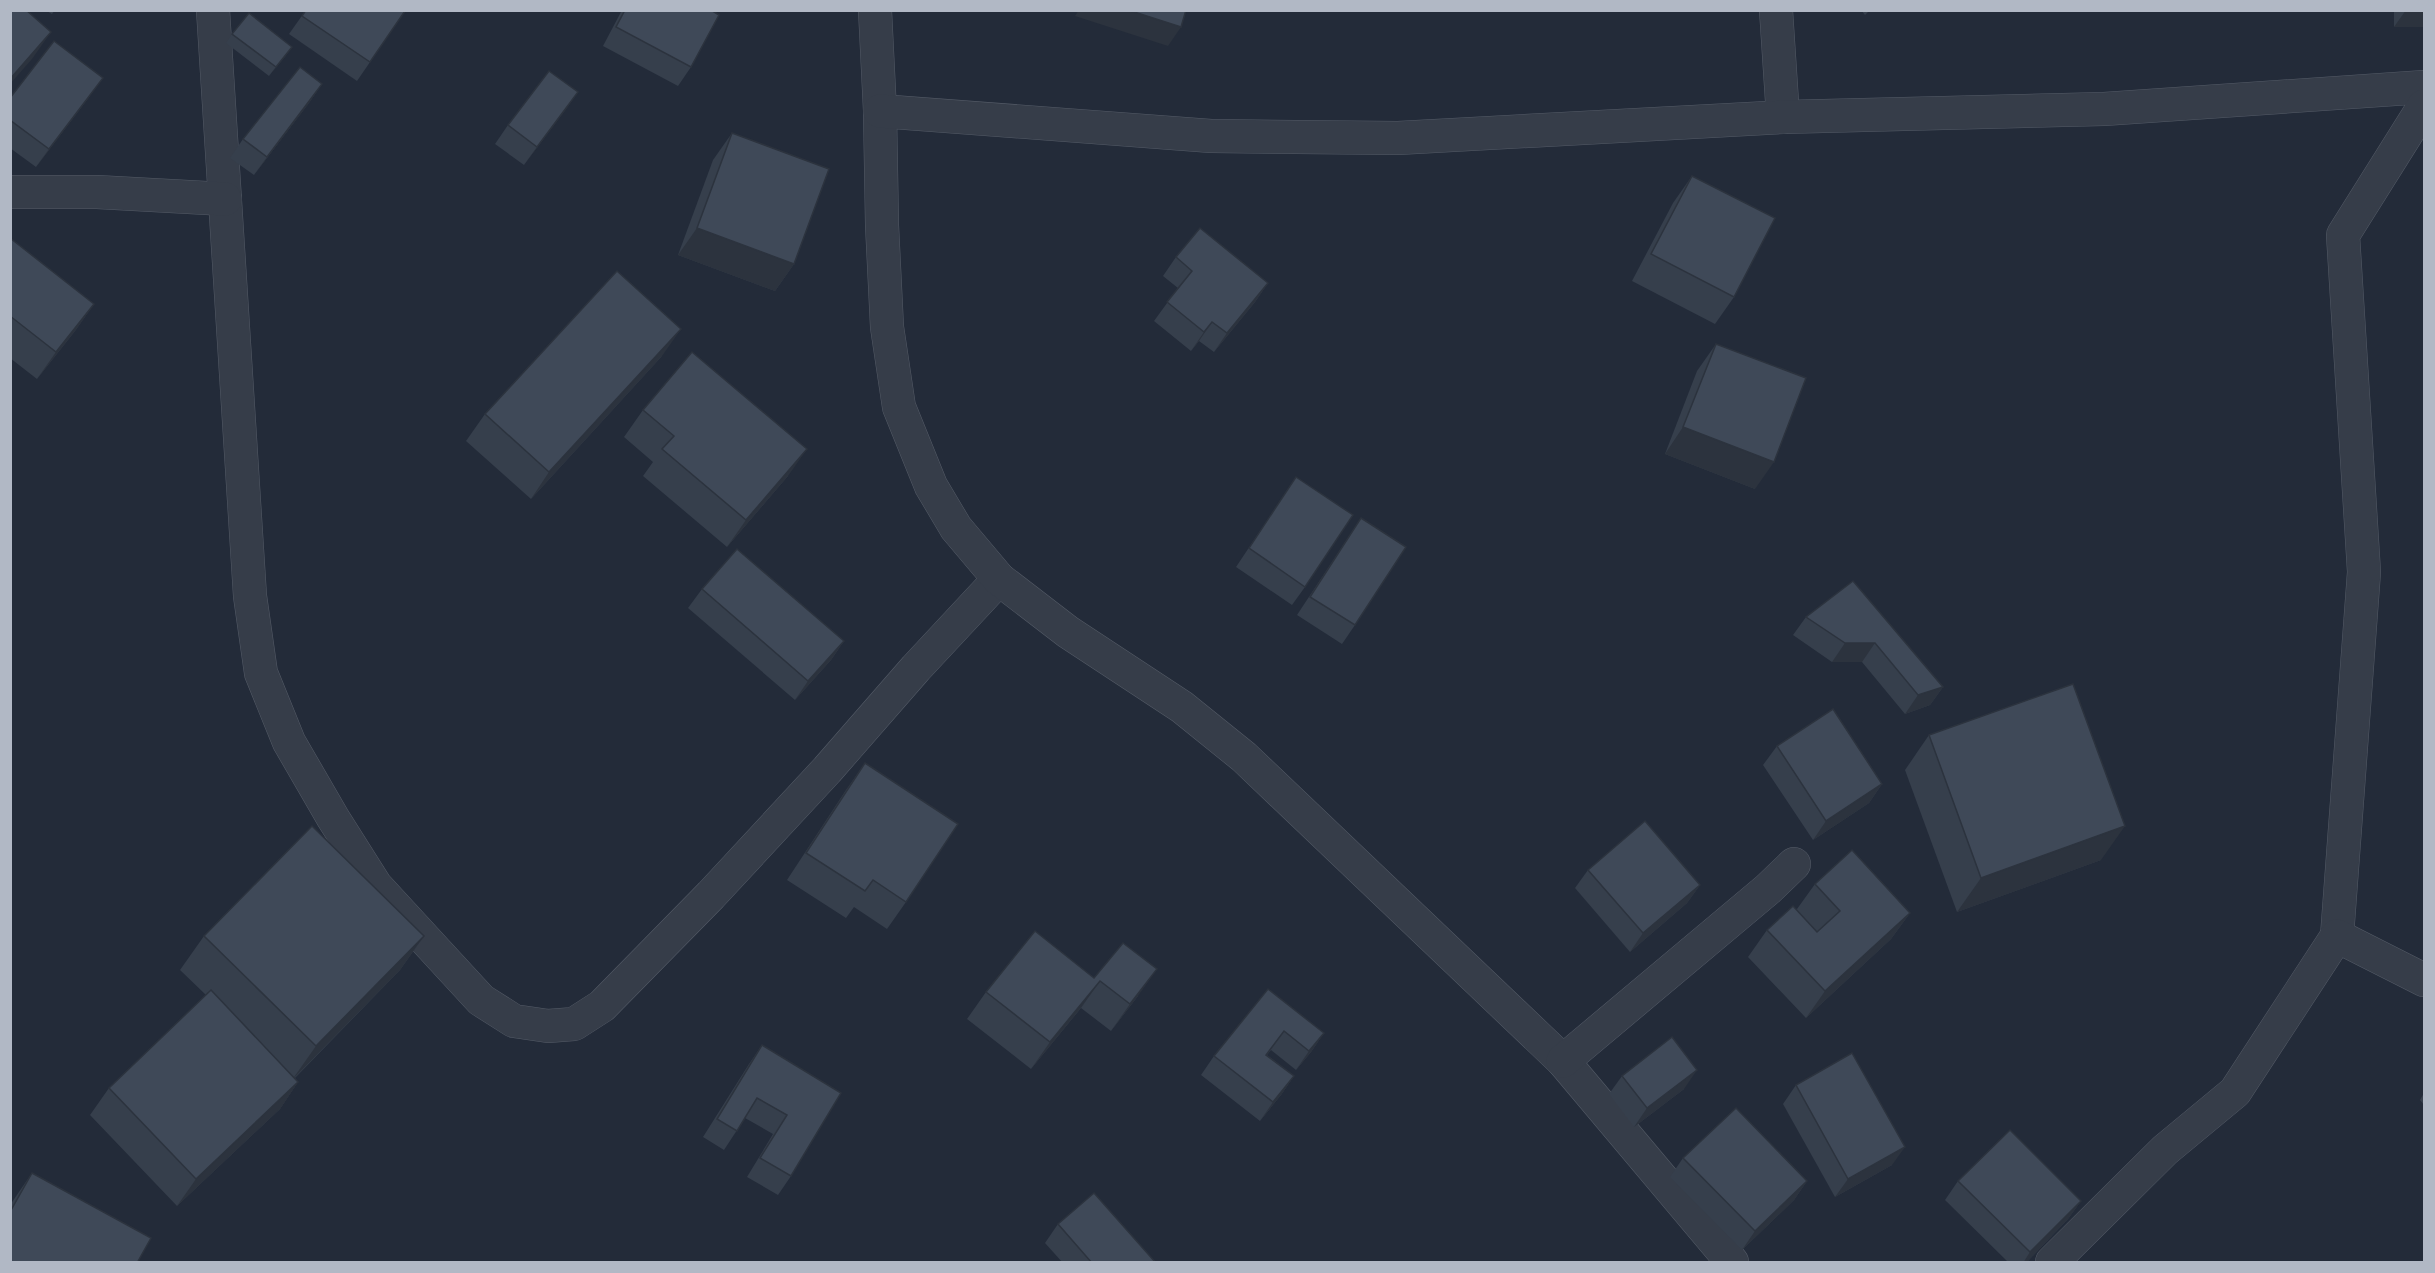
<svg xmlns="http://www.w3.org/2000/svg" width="2435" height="1273" viewBox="0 0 2435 1273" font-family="'Noto Sans',sans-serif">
<rect width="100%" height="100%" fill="#232b39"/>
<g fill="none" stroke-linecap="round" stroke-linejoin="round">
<g stroke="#545b67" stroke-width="34">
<g id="street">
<path d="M213,10l37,586 11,77 28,69 44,76 43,68 105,114 33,21 34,5 26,-2 28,-18 109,-111 116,-125 89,-102 83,-89"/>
<path d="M875,10l5,101 2,114 5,102 12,80 32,79 25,42 43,51 69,53 114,75 62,50 319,304 169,201"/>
<path d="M1776,10l7,107"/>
<path d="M880,111l331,25 187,2 385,-21 321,-8 320,-22"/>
<path d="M10,192h87l128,7"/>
<path d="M2337,936l27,-364 -21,-337 81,-129"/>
<path d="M1563,1061l205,-172 26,-25"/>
<path d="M2052,1262l113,-112 70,-58 102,-156 87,44"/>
</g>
</g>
<use href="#street" stroke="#363d49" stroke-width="33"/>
</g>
<g fill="#363f4c">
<path d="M45,10h10l-3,4z"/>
<path d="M306,10l99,1 -48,70 -68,-47z"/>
<path d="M622,10h89l-20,57 -13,19 -75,-40z"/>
<path d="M1861,10h9l-5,5z"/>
<path d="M2394,10h30l-30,17z"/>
<path d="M232,34l60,13 -23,29 -43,-33z"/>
<path d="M322,84l-13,19 -55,72 -24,-17 13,-19z"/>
<path d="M578,92l-54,73 -29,-21 13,-19z"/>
<path d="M90,96l-54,71 -26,-19v-50z"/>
<path d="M732,133l62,131 -19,27 -97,-36 35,-95z"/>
<path d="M1692,176l42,121 -19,27 -83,-43 41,-78z"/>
<path d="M10,238l84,66 -19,27 -38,48 -27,-21z"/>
<path d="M1176,257l92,26 -13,19 -41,50 -15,-11 -8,10 -37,-30 24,-33 -15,-12z"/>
<path d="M1716,344l39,145 -90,-35 32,-83z"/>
<path d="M662,356l-131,143 -65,-58 19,-27z"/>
<path d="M643,410l145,66 -61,71 -84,-71 10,-14 -29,-25z"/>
<path d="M1296,477l9,110 -13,18 -56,-38z"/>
<path d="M1361,518l-6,107 -13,19 -45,-29z"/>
<path d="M1853,581l90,106 -13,18 -25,9 -43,-52h-30l-39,-27 13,-18z"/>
<path d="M702,589l142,52 -13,19 -36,40 -107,-92z"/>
<path d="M1929,735l172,125 -144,52 -52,-142z"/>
<path d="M1777,746l105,38 -13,19 -56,37 -50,-75z"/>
<path d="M865,763l41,139 -19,27 -33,-22 -8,11 -59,-38 59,-90z"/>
<path d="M1588,870l112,15 -13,18 -57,49 -55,-64z"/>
<path d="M1815,884l95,29 -19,26 -85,79 -58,-61 19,-27 30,-21z"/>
<path d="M204,936h220l-24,34 -105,108 3,4 -18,27 -103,97 -87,-91 19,-27 97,-93 -26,-25z"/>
<path d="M1094,978l44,18 -27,35 -30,-23 -50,61 -64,-50 19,-27z"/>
<path d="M1268,989l56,44 -13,19 -15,18 -25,-20 -4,5 27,21 -13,19 -21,26 -59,-46 13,-19z"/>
<path d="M762,1045l79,48 -50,83 -13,19 -31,-18 26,-43 -28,-16 -21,32 -21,-13 46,-73z"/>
<path d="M1622,1076l62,13 -50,38 -25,-33z"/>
<path d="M1796,1085l96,80 -57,32 -52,-93z"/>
<path d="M2424,1093v12l-4,-5z"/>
<path d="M1683,1158l124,23 -13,19 -52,50 -72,-73z"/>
<path d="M32,1173l-22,90v-58z"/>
<path d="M1958,1181l123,20 -13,18 -42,44h-17l-64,-63z"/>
<path d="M1058,1224l98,39h-93l-18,-20z"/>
</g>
<g fill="#2c333e">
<path d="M1079,10h49l53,17 -13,19 -93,-30z"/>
<path d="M2406,10h18v17h-30z"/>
<path d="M51,32l-19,27 -22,25v-5z"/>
<path d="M292,47l-7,10 -16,19 7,-9z"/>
<path d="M103,78l-13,18 -54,71 13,-18z"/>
<path d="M322,84l-13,19 -55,72 13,-18z"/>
<path d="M578,92l-13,19 -41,54 13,-18z"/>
<path d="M697,228l97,36 -19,27 -97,-36z"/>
<path d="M1268,283l-13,19 -41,50 13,-19z"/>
<path d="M94,304l-19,27 -38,48 19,-27z"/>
<path d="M1212,322l-13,19 -8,10 13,-19z"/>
<path d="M681,329l-19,27 -131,143 18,-27z"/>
<path d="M1683,427l91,35 -19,27 -90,-35z"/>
<path d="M807,449l-19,27 -61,71 19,-27z"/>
<path d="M844,641l-13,19 -36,40 13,-19z"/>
<path d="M1845,643h30l-13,19h-30z"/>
<path d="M1943,687l-13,18 -25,9 13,-19z"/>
<path d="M1882,784l-13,19 -56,37 13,-19z"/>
<path d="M2125,826l-24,34 -144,52 24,-34z"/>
<path d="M1700,885l-13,18 -57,49 13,-19z"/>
<path d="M1910,913l-19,26 -85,79 19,-27z"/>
<path d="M424,936l-24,34 -108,110 24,-34z"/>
<path d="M1157,969l-19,27 -27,35 19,-27z"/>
<path d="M1100,981l-19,27 -50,61 19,-27z"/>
<path d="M1324,1033l-13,19 -15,18 13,-19z"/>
<path d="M1697,1070l-13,19 -50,38 13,-19z"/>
<path d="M1294,1076l-13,19 -21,26 13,-19z"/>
<path d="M298,1082l-18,27 -103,97 19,-27z"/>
<path d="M1905,1147l-13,18 -57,32 13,-18z"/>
<path d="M1807,1181l-13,19 -52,50 13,-19z"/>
<path d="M2081,1201l-13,18 -42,44h-3l7,-11z"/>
</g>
<g fill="#3f4958" stroke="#2c333e" stroke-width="1.5">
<path d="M10,10h16l25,22 -41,47z"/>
<path d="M306,10h99v1l-35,51 -68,-46z"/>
<path d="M625,10h86l8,5 -28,52 -75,-40z"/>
<path d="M1128,10h58l-5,17z"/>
<path d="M249,13l43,34 -16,20 -44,-33z"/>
<path d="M54,41l49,37 -54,71 -39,-29v-22z"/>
<path d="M300,67l22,17 -55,73 -24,-18z"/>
<path d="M549,71l29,21 -41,55 -29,-22z"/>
<path d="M732,133l97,36 -35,95 -97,-36z"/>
<path d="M1692,176l83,42 -41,79 -83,-43z"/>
<path d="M1200,228l68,55 -41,50 -15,-11 -8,10 -37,-30 25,-31 -16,-14z"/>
<path d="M10,238l84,66 -38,48 -46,-36z"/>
<path d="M617,271l64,58 -132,143 -64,-58z"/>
<path d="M1716,344l90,34 -32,84 -91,-35z"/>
<path d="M692,352l115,97 -61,71 -84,-71 12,-13 -31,-26z"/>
<path d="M1296,477l57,38 -48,72 -56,-39z"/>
<path d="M1361,518l45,29 -51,78 -45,-28z"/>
<path d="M737,549l107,92 -36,40 -106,-92z"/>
<path d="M1853,581l90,106 -25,8 -43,-52h-30l-39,-26z"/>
<path d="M2073,684l52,142 -144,52 -52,-143z"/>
<path d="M1833,709l49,75 -56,37 -49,-75z"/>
<path d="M865,763l93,61 -52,78 -33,-22 -8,11 -59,-38z"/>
<path d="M1645,821l55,64 -57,48 -55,-63z"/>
<path d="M312,826l112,110 -108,110 -112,-110z"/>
<path d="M1852,850l58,63 -85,78 -58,-61 26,-24 24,26 23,-21 -25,-27z"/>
<path d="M1035,931l59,47 29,-35 34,26 -27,35 -30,-23 -50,61 -64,-50z"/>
<path d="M1268,989l56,44 -15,18 -25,-20 -18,24 28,21 -21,26 -59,-46z"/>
<path d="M211,990l87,92 -102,97 -87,-91z"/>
<path d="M1672,1037l25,33 -50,38 -25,-32z"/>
<path d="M762,1045l79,48 -50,83 -31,-18 27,-43 -30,-17 -20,33 -20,-12z"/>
<path d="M1852,1053l53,94 -57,32 -52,-94z"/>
<path d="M1736,1108l71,73 -52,50 -72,-73z"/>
<path d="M2010,1130l71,71 -51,51 -72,-71z"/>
<path d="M32,1173l119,65 -14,25h-127v-51z"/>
<path d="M1094,1193l62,70h-64l-34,-39z"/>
</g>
<rect width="2435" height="1273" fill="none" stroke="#b1b8c5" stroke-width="24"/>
</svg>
